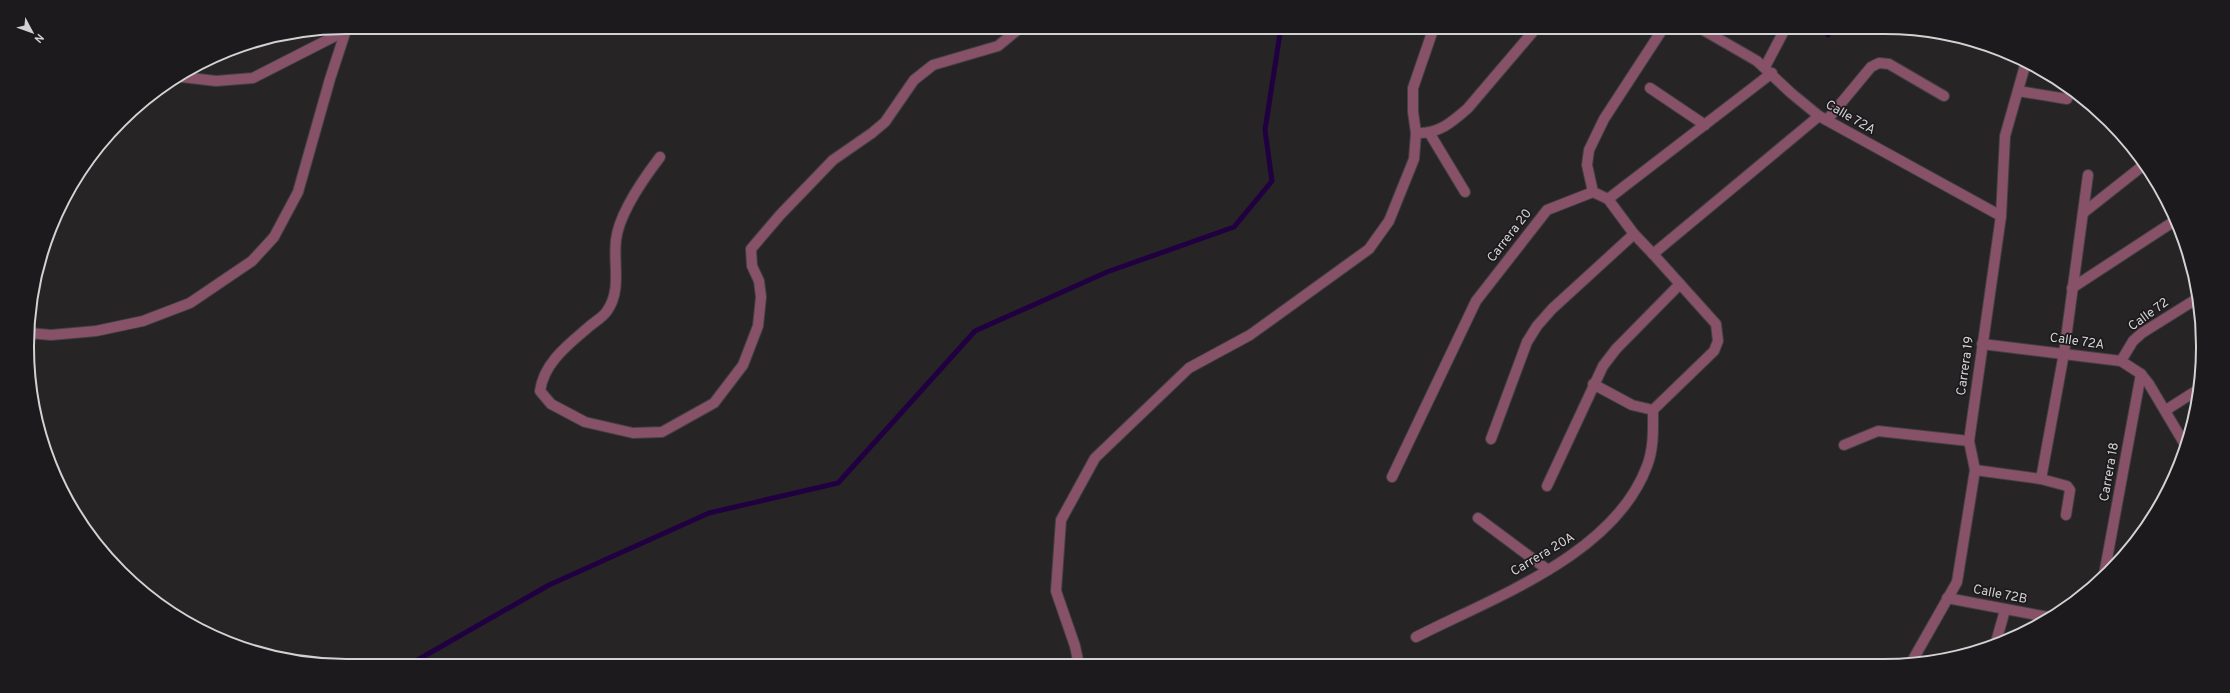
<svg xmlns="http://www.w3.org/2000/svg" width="2230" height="693" viewBox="0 0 2230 693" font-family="Overpass,sans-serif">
<rect width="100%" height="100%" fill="#262425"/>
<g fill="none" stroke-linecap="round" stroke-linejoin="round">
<g stroke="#200040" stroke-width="5">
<path d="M1828,35l4,-8"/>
<path d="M407,666l142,-81 160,-72 129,-30 137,-152 132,-59 127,-45 38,-46 -7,-51 16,-103"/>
</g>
<g stroke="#424041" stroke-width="12">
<g id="minor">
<path d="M1698,27l59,34 34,32 28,23 182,100"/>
<path d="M1765,67l21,-40"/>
<path d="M182,77l34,4 37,-3 92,-47"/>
<path d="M1650,88l55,37"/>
<path d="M2018,91l49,8"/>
<path d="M1827,120l44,-53 8,-4 10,1 55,32"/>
<path d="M1416,133c23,1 36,-11 52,-25l69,-81"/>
<path d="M1430,134l35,58"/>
<path d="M660,157c-16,21 -41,56 -44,83 -3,24 6,50 -9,71 -4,6 -11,10 -16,14 -22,19 -47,37 -51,66l11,13 34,18 48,11 29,-1 52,-29 29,-38 15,-39 3,-29 -2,-16 -7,-15 -1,-17 29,-34 53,-55 39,-27 13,-11 29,-42 19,-15 65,-19 23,-19"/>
<path d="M1593,192l-6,-27 2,-15 15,-31 60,-92"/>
<path d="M1608,199l26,35 19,20 166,-138"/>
<path d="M2083,213l62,-49"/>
<path d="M2072,288l104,-68"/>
<path d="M29,333l22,2 45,-4 47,-10 47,-18 62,-42 22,-24 24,-45 32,-113 17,-52"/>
<path d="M1982,344l139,17 20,13 8,10 35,59"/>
<path d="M2121,361l12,-20 9,-8 56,-35"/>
<path d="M1593,384l39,21 21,5"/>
<path d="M1653,410l61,-59 4,-10 -2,-17 -63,-70"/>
<path d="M2166,410l33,-21"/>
<path d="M1491,439l36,-97 10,-16 15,-17 82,-75"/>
<path d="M1844,445l34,-14 91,10"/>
<path d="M1975,470l66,9 26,7 3,4 -4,25"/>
<path d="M1392,477l84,-176 71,-91 46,-18 15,7 164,-126"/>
<path d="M2041,479l23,-126 24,-178"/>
<path d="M1547,486l56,-120 13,-17 64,-65"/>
<path d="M1478,518l70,52"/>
<path d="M2104,575l37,-201"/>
<path d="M1947,598l101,19"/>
<path d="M1416,637c78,-40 198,-82 231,-171 7,-18 6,-37 6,-56"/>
<path d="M1996,642l9,-32"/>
<path d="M1911,663l46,-81 18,-112 -6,-29 32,-225 4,-80 21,-74"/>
<path d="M1079,665l-4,-19 -19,-55 5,-71 34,-62 94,-90 61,-33 119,-86 20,-28 25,-62 2,-26 -3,-21v-24l21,-61"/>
</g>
</g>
<use href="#minor" stroke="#875167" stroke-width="10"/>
</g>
<g text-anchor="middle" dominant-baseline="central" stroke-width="3.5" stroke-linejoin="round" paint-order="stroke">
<g font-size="13" fill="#d3d2d3" stroke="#1c1a1c">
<text transform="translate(1850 118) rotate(30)">Calle 72A</text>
<text transform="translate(1510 236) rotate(-52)">Carrera 20</text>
<text transform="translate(2149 315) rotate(-36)">Calle 72</text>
<text transform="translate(2077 342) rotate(8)">Calle 72A</text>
<text transform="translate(1966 366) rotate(-82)">Carrera 19</text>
<text transform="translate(2110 472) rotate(-80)">Carrera 18</text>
<text transform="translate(1543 555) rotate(-31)">Carrera 20A</text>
<text transform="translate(2000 595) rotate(11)">Calle 72B</text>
</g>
</g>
<path d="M0 0H2230V693H0ZM346 34H1884A312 312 0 0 1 2196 346V347A312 312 0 0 1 1884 659H346A312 312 0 0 1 34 347V346A312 312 0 0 1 346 34Z" fill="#1c1a1c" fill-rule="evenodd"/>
<path fill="none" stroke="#d3d2d3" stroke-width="2" d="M346 34H1884A312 312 0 0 1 2196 346V347A312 312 0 0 1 1884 659H346A312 312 0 0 1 34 347V346A312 312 0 0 1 346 34Z"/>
<g transform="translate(32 32) rotate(131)" stroke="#1c1a1c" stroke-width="3" paint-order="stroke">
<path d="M0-3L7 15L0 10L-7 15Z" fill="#d3d2d3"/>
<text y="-6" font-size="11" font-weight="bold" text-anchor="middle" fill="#d3d2d3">N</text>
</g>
</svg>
